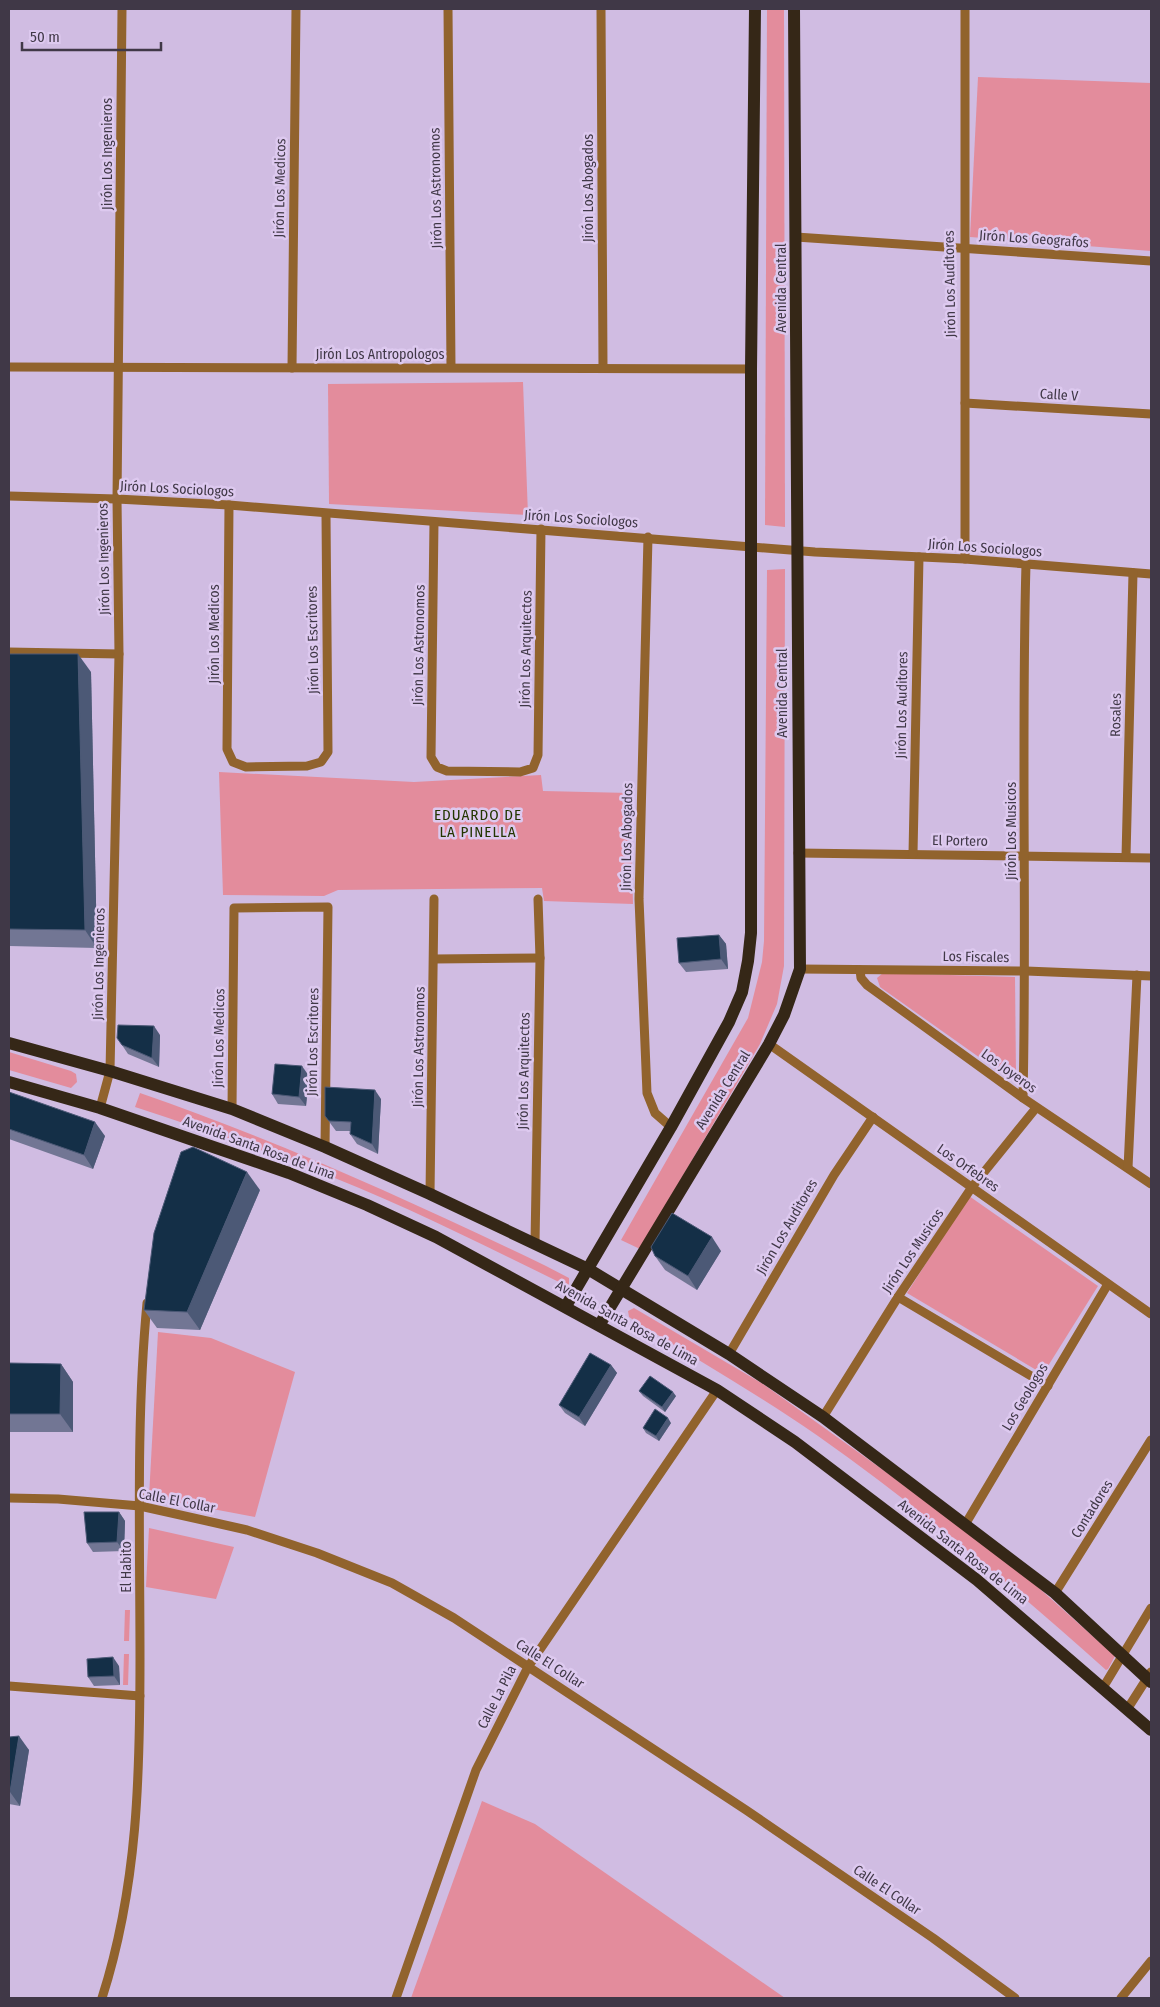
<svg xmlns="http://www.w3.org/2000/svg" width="1160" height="2007" viewBox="0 0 1160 2007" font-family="'Fira Sans Condensed',sans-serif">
<rect width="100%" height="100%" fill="#d0bce2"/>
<g fill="#e38c9c">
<path d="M767,9h17l1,518 -20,-2z"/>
<path d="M978,77l173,6v168l-181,-14z"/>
<path d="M523,382l5,133 -199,-11 -1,-120z"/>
<path d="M785,569l-1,397 -7,38 -17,40 -120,205 -19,-9 127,-222 14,-56 2,-21 3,-371z"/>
<path d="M219,772l195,10 127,-7 2,16 87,2 3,111 -89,-3 -2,-13 -204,2 -14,6 -101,-1z"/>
<path d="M883,973l132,4 1,97 -4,4 -5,-1 -127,-90 -3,-9z"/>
<path d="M9,1052l62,19 5,3 1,8 -6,6 -62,-18z"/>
<path d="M140,1093c139,48 273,109 406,173l23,12v6l-2,2c-85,-42 -171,-85 -260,-119 -57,-21 -114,-41 -172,-60z"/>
<path d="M969,1196l129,90 -55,88 -136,-81z"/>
<path d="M634,1308l129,76 127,91 141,106 84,75 -7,13 -2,1c-93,-83 -187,-163 -288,-234 -59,-41 -122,-77 -183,-115l-6,-4 -1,-6z"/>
<path d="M158,1332l53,6 84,34 -40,145 -106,-20z"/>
<path d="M149,1528l85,19 -18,52 -70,-12z"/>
<path d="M125,1610h5l-1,31h-5z"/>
<path d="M124,1654h5l-1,31h-5z"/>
<path d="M482,1801l53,23 250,174h-374z"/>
</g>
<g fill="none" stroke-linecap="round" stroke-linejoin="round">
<g stroke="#91632d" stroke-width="9">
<path d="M448,9l3,358"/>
<path d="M601,9l2,358"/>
<path d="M796,237l355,24"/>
<path d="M9,367l742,2"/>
<path d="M292,368l4,-359"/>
<path d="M965,403l186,11"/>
<path d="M9,496l108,3 112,6 586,47 150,7 186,15"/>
<path d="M229,505l-2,244 6,13 13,5 61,-1 14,-4 7,-10 -2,-237"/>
<path d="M434,522l-3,235 6,10 10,4 73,1 13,-4 5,-13 3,-226"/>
<path d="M648,537l-9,362 8,194 8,20 16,14"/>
<path d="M965,559v-550"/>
<path d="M9,652l110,2"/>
<path d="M798,853l353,5"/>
<path d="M913,854l6,-297"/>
<path d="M1126,857l7,-284"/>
<path d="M434,959l106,-1"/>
<path d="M800,969l226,2 125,5"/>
<path d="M860,970l1,8 6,7 156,113 128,86"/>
<path d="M769,1044l382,270"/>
<path d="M1023,1098c4,-178 -2,-356 3,-534"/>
<path d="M100,1108l10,-37 9,-417 -2,-155 5,-490"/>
<path d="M232,1109l2,-201 94,-1 -3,240"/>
<path d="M1128,1168l9,-193"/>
<path d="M430,1194l4,-295"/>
<path d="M535,1243l5,-285 -2,-59"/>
<path d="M898,1297l150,89"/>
<path d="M729,1354l105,-179 39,-58"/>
<path d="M823,1417l75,-120 74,-110 64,-79"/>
<path d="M9,1498l49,1 82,7 107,24 70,23 75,30 62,35 292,192 187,128 82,60"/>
<path d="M966,1523l142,-239"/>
<path d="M1055,1593l96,-153"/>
<path d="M9,1686l131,10"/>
<path d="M1104,1686l47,-78"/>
<path d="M1128,1708l23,-36"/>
<path d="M102,1998c36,-112 38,-224 38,-340 0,-118 -4,-238 7,-355"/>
<path d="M396,1998l80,-228 52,-103 189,-277"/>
<path d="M1121,1998l30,-37"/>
</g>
<g stroke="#352717" stroke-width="12">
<path d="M9,1043l101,28 122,38 93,38 105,47 158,75 141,85 94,63 232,176 96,89"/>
<path d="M9,1082l91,26 90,31 99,34 78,32 69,32 281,153 78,52 182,138 174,150"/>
<path d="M566,1306l105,-179 58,-105 13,-30 6,-31 3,-28v-564l4,-360"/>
<path d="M600,1324l169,-280 15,-29 16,-46 -6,-960"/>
</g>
</g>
<g fill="#727694">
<path d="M9,654l82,18 6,276 -88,-2z"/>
<path d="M719,935l7,9 2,25 -42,3 -7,-9z"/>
<path d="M160,1035l-1,32 -31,-13 -6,-9z"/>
<path d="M309,1076l-3,30 -28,-2 -6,-10z"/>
<path d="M9,1092l96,44 -12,33 -84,-30z"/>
<path d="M381,1099l-3,55 -21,-10 -7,-10 1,-3h-15l-11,-15z"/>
<path d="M260,1190l-60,140 -43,-2 -13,-18z"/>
<path d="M721,1251l-24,39 -32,-20 -10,-14z"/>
<path d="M9,1363l52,1 12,18v50h-64z"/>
<path d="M611,1365l6,8 -32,53 -20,-13 -6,-8z"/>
<path d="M639,1391l37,5 -11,16 -22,-16z"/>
<path d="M671,1423l-12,18 -13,-8 -3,-5z"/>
<path d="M119,1512l6,9 -1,30 -31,1 -6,-9z"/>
<path d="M119,1666l1,19 -26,1 -6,-9z"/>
<path d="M9,1737l20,13 -9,56 -11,-2z"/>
</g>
<g fill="#4c5976">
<path d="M78,654l13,18 6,276 -12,-18z"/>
<path d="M719,935l7,9 2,25 -7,-10z"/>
<path d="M154,1026l6,9 -1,32 -7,-9z"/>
<path d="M302,1066l7,10 -3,30 -7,-9z"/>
<path d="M375,1090l6,9 -3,55 -6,-10z"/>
<path d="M95,1122l10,14 -12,33 -9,-14z"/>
<path d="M247,1172l13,18 -60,140 -13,-18z"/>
<path d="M712,1237l9,14 -24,39 -9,-14z"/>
<path d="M61,1364l12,18v50l-13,-18z"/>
<path d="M611,1365l6,8 -32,53 -6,-9z"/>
<path d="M673,1392l3,4 -11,16 -3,-5z"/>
<path d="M668,1418l3,5 -12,18 -3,-5z"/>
<path d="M119,1512l6,9 -1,30 -7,-9z"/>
<path d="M113,1657l6,9 1,19 -6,-9z"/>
<path d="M19,1736l10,14 -9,56 -10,-14z"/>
</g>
<g fill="#142f47" stroke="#4c5976">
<path d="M9,654h69l7,276 -76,-1z"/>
<path d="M719,935l2,24 -42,4 -2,-25z"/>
<path d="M118,1025l36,1 -2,32 -30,-13 -5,-7z"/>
<path d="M275,1064l27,2 -3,31 -27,-3z"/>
<path d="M325,1087l50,3 -3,54 -22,-10 1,-12 -22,-1 -4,-5z"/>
<path d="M9,1092l86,30 -11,33 -75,-26z"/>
<path d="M193,1147l54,25 -60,140 -43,-2 10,-77 27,-81z"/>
<path d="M672,1213l40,24 -24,39 -33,-20 -4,-9z"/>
<path d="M590,1353l21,12 -32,52 -20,-12z"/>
<path d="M9,1363l52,1 -1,50h-51z"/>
<path d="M650,1376l23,16 -11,15 -23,-16z"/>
<path d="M655,1409l13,9 -12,18 -13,-8z"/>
<path d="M84,1512h35l-2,30 -30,1z"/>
<path d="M113,1657l1,19 -26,1 -1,-18z"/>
<path d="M19,1736l-9,56h-1v-55z"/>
</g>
<g text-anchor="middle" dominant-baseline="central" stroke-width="5" stroke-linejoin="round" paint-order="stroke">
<g font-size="14" fill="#403847" stroke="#ddc9ef">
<text transform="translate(107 154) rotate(-90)">Jirón Los Ingenieros</text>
<text transform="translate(280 188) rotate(-89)">Jirón Los Medicos</text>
<text transform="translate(436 188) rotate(-91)">Jirón Los Astronomos</text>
<text transform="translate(588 188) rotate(-90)">Jirón Los Abogados</text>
<text transform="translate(1034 239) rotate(4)">Jirón Los Geografos</text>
<text transform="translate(950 284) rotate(-91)">Jirón Los Auditores</text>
<text transform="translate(781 288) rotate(-90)">Avenida Central</text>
<text x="380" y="354">Jirón Los Antropologos</text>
<text transform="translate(1059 395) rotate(4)">Calle V</text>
<text transform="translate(177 489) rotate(3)">Jirón Los Sociologos</text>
<text transform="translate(581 519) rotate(4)">Jirón Los Sociologos</text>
<text transform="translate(985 548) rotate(4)">Jirón Los Sociologos</text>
<text transform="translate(104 559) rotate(-91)">Jirón Los Ingenieros</text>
<text transform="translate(214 634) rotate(-90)">Jirón Los Medicos</text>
<text transform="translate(313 640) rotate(-91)">Jirón Los Escritores</text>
<text transform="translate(419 645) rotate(-89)">Jirón Los Astronomos</text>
<text transform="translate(526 649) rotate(-89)">Jirón Los Arquitectos</text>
<text transform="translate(782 693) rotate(-90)">Avenida Central</text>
<text transform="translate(902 705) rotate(-89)">Jirón Los Auditores</text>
<text transform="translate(1116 715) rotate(-89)">Rosales</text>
<text transform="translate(1011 831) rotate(-90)">Jirón Los Musicos</text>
<text transform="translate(627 837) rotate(-89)">Jirón Los Abogados</text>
<text transform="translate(960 841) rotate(1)">El Portero</text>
<text transform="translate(976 957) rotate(1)">Los Fiscales</text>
<text transform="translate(99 964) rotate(-89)">Jirón Los Ingenieros</text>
<text transform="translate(219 1038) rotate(-89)">Jirón Los Medicos</text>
<text transform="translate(313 1042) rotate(-89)">Jirón Los Escritores</text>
<text transform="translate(419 1047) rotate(-89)">Jirón Los Astronomos</text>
<text transform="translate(524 1071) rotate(-89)">Jirón Los Arquitectos</text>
<text transform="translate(1009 1071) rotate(36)">Los Joyeros</text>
<text transform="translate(723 1090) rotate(-58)">Avenida Central</text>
<text transform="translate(259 1148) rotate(20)">Avenida Santa Rosa de Lima</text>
<text transform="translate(968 1168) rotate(35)">Los Orfebres</text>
<text transform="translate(787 1227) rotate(-60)">Jirón Los Auditores</text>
<text transform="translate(913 1251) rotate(-56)">Jirón Los Musicos</text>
<text transform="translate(627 1323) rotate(29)">Avenida Santa Rosa de Lima</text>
<text transform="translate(1025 1397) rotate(-59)">Los Geologos</text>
<text transform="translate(177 1501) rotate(11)">Calle El Collar</text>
<text transform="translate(1092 1509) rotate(-58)">Contadores</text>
<text transform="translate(963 1552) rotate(38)">Avenida Santa Rosa de Lima</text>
<text transform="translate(126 1567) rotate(-90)">El Habito</text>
<text transform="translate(550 1664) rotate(33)">Calle El Collar</text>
<text transform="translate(497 1697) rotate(-63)">Calle La Pila</text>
<text transform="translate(887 1890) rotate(34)">Calle El Collar</text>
</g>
<g font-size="15" letter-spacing="1" fill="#233600" stroke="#ddc9ef">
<text x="478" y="815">EDUARDO DE<tspan x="478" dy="17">LA PINELLA</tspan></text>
</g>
</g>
<rect width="1160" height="2007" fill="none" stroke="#403847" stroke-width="20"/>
<path d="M22 42v8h139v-8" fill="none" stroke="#403847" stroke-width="2.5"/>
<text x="30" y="42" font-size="15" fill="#403847" stroke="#ddc9ef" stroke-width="4" paint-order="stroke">50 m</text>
</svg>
